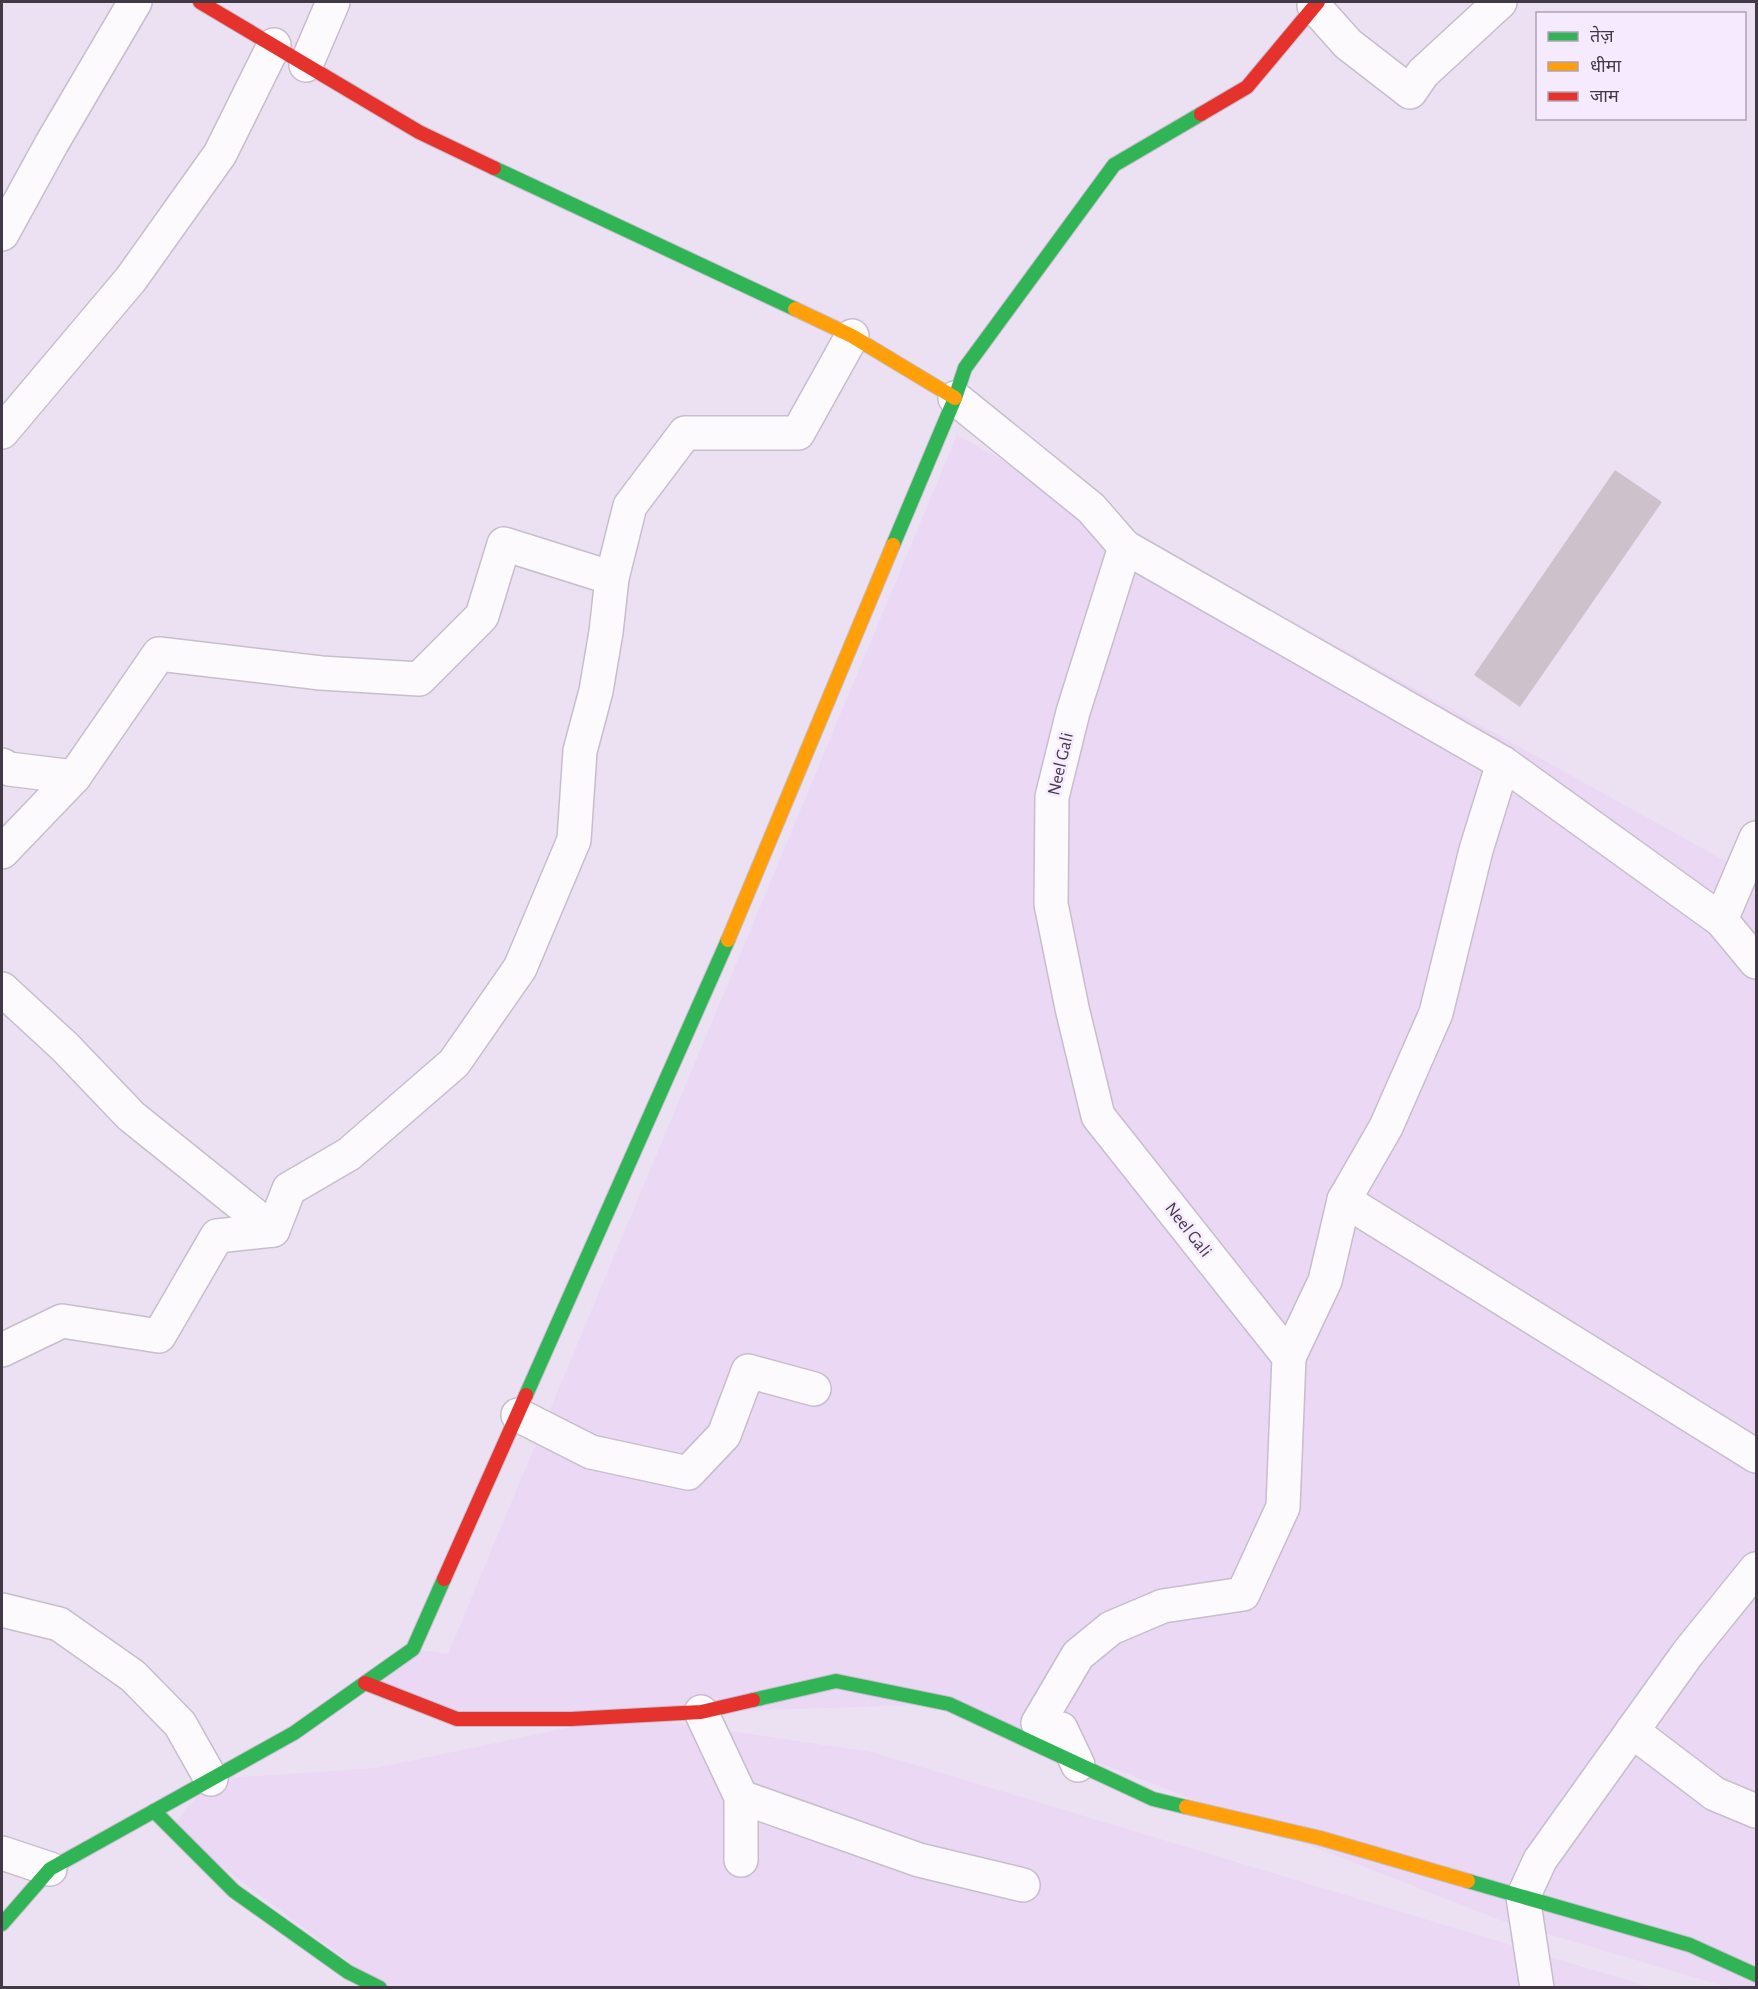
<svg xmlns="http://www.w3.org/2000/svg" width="1758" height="1989" viewBox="0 0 1758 1989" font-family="'Alegreya Sans','Noto Sans Devanagari',sans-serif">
<rect width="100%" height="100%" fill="#ece1f2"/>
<path fill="#ead8f5" d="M957,435l799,443v1109h-29l-227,-67 -551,-216 -248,8 -67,5 238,35 778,235h-1267l-212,-158 40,-50 165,-11 243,-51 -162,2 -97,-33 53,-37 35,5z"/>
<path fill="#cdc1cc" d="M1615,470l47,32 -142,205 -46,-32z"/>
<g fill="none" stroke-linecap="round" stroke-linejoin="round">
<g stroke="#c7becc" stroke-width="36">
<g id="street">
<path d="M1314,6l34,38 62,48 13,-19 77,-71"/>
<path d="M306,65l27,-63"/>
<path d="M2,234l50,-91 83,-141"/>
<path d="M955,398l136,110 34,39 378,216 218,157 35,42"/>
<path d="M2,432l129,-153 89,-125 54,-109"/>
<path d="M2,765l7,4 65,8"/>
<path d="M2,852l72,-75 85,-123 162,19 98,6 63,-63 22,-72 108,34"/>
<path d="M1721,920l35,-82"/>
<path d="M2,989l63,58 66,69 142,114"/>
<path d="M1344,1200l412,256"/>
<path d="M2,1350l60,-29 97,15 58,-100 56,-6 16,-41 60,-35 105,-91 66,-95 54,-128 6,-89 16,-60 10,-59 6,-54 18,-72 55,-73h113l54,-97"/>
<path d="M1289,1357l36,-76 19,-81 42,-73 50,-114 40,-163 27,-87"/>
<path d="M518,1415l73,37 97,21 36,-38 24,-64 66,18"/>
<path d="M2,1610l57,14 74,52 47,48 31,55"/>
<path d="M701,1712l40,85v63"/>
<path d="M1632,1731l83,63 41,17"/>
<path d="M1078,1765l-17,-36 -23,-6 40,-68 33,-27 52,-22 80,-12 40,-87 6,-150 -191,-241 -26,-108 -21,-104 1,-107 21,-85 52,-165"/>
<path d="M741,1797l178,63 104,25"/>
<path d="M2,1853l48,16"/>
<path d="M1537,1988l-14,-91 17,-37 148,-207 68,-84"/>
</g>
</g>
<g stroke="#c7becc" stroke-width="16">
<g id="fast">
<path d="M494,168l301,141"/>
<path d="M893,545l62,-147 10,-30 149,-203 87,-51"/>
<path d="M526,1395l202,-455"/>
<path d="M753,1700l83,-19 113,23 204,95 33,8"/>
<path d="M154,1811l80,80 114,81 32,16"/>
<path d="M1468,1881l222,64 66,30"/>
<path d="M2,1924l48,-55 244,-136 119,-84 31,-70"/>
</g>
</g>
<g stroke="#c7becc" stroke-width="16">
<g id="slow">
<path d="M795,309l57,27 103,62"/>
<path d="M728,940l165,-395"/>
<path d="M1186,1807l134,31 148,43"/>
</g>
</g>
<g stroke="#c7becc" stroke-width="16">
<g id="jam">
<path d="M200,2l219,130 75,36"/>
<path d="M1201,114l46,-27 71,-85"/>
<path d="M444,1579l82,-184"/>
<path d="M365,1683l92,36h114l130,-7 52,-12"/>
</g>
</g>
<use href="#street" stroke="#fcfafd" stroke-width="33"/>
<use href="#fast" stroke="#30b455" stroke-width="14"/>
<use href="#slow" stroke="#ff9f0a" stroke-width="14"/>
<use href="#jam" stroke="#e5322d" stroke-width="14"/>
</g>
<g text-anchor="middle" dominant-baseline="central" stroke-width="5" stroke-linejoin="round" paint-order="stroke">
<g font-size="18" fill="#423946" stroke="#f6eafe">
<text transform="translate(1061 764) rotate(-77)">Neel Gali</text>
<text transform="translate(1188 1230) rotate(52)">Neel Gali</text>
</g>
</g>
<rect width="1758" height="1989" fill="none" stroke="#423946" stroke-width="6"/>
<rect x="1536" y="12" width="210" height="108" fill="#f6eafe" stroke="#aea3b4" stroke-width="1.5"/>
<rect x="1548" y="32" width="30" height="9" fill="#30b455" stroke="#aea3b4" stroke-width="1.5"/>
<text x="1590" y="42" font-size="18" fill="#423946">तेज़</text>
<rect x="1548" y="62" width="30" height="9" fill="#ff9f0a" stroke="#aea3b4" stroke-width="1.5"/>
<text x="1590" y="72" font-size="18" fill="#423946">धीमा</text>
<rect x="1548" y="92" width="30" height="9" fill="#e5322d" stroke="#aea3b4" stroke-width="1.5"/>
<text x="1590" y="102" font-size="18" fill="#423946">जाम</text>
</svg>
